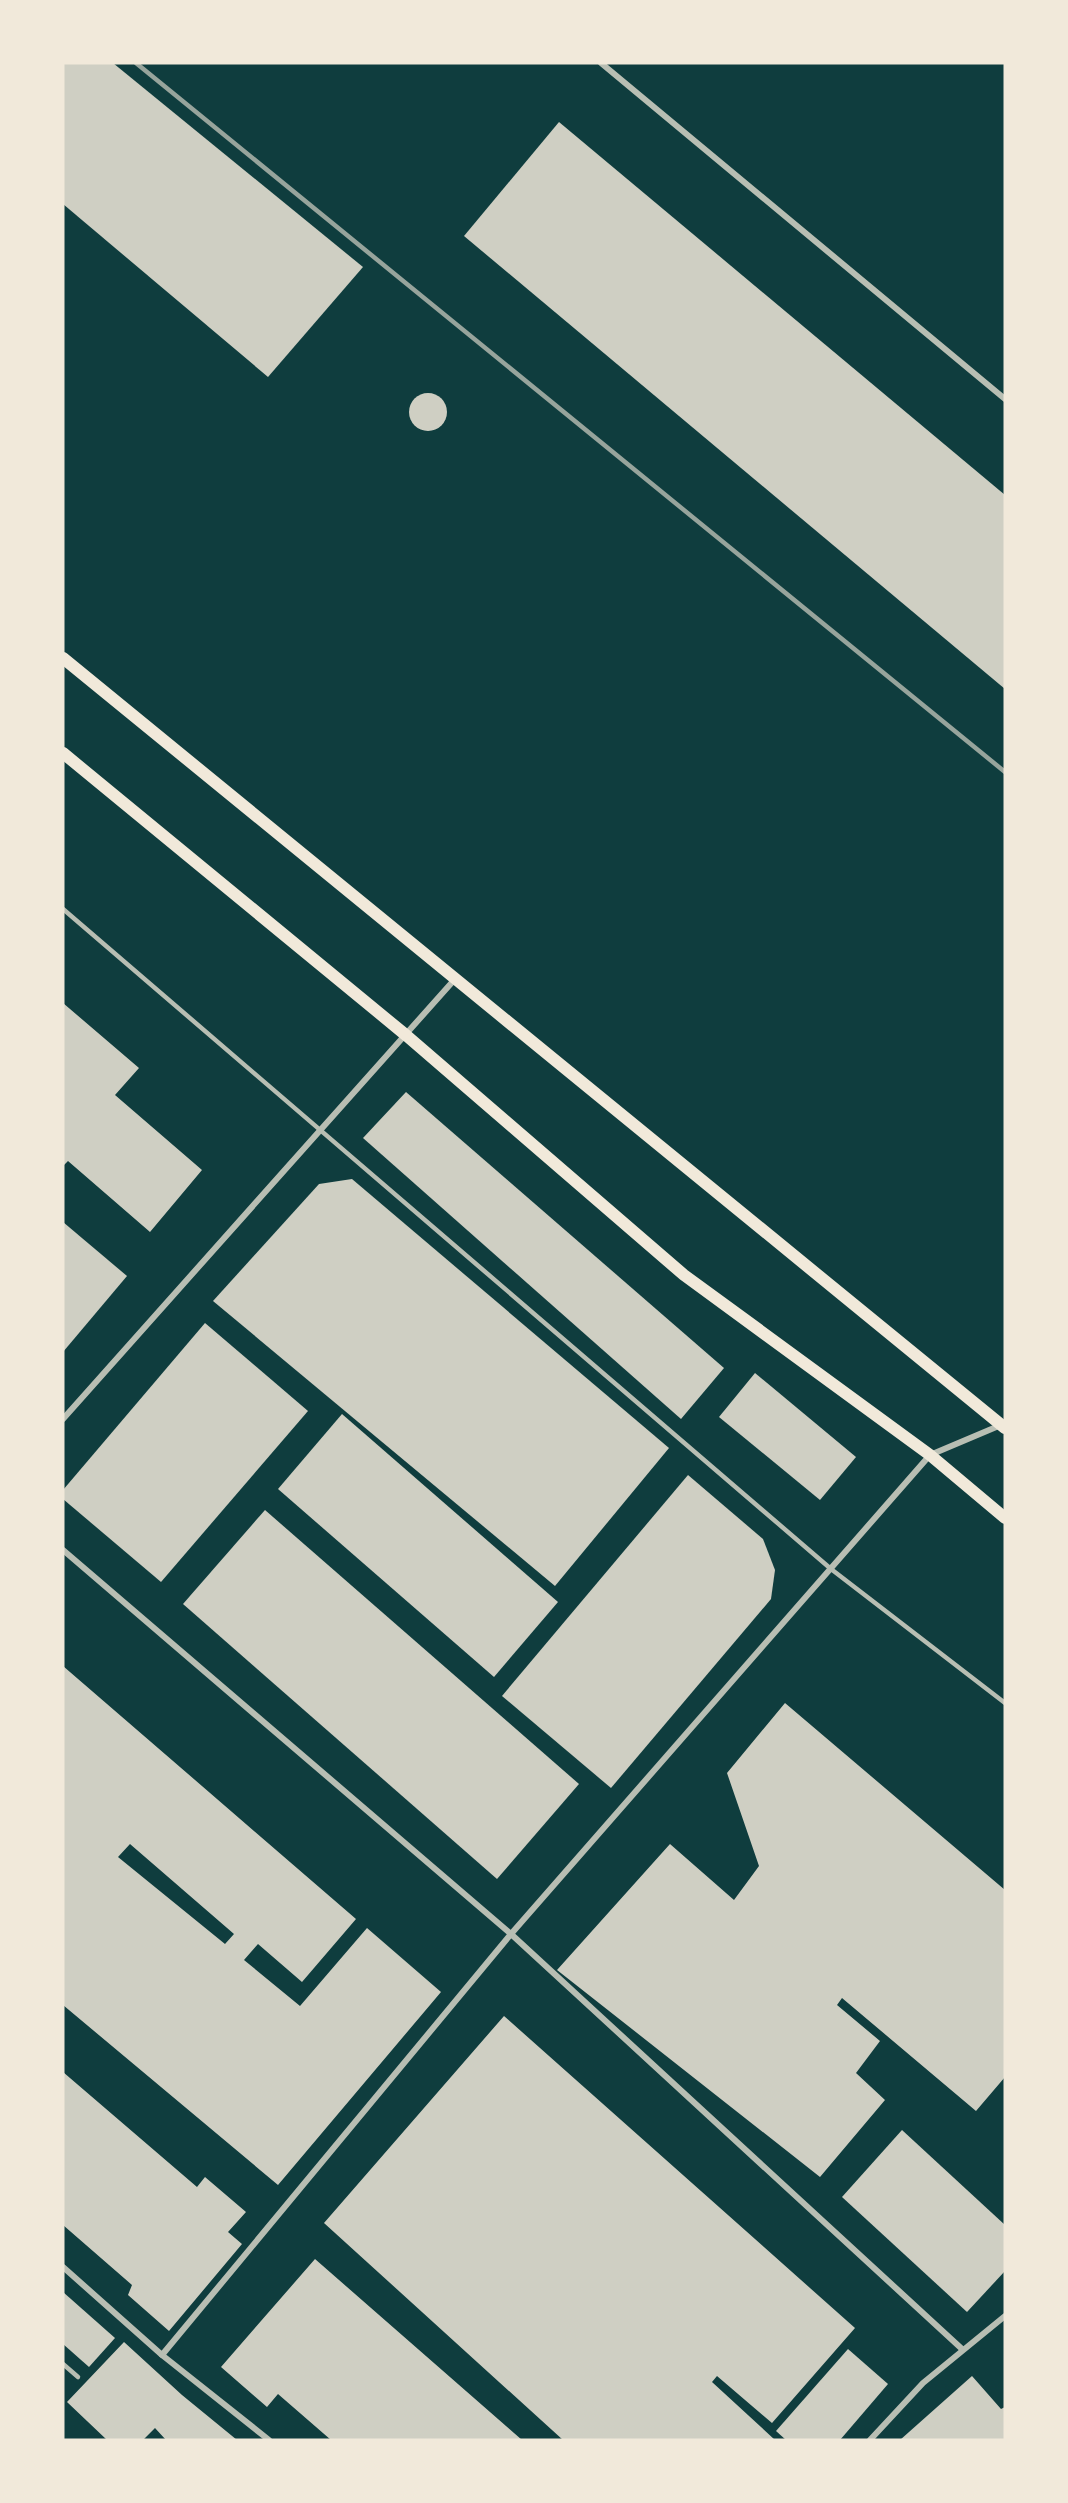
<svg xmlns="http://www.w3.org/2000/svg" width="1068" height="2503" viewBox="0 0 1068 2503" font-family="Ubuntu,sans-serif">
<rect width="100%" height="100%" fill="#0f3d3e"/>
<g fill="#cfcfc3" fill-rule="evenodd">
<path d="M63,63h50l250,204 -95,110 -205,-173z"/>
<path d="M559,122l446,373v194l-541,-453z"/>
<circle cx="428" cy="412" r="19"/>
<path d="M63,1003l76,65 -24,27 87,75 -52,62 -82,-71 -5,5z"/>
<path d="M406,1092l318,276 -43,51 -318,-281z"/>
<path d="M352,1179l317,269 -114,138 -342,-285 106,-117z"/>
<path d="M63,1222l64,54 -64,76z"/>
<path d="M205,1323l103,88 -147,171 -98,-83v-9z"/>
<path d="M755,1373l101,84 -36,43 -101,-83z"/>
<path d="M342,1414l216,188 -64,75 -216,-188z"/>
<path d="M688,1475l75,64 12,31 -4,29 -160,189 -109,-92z"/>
<path d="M265,1510l314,274 -82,95 -314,-275z"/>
<path d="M63,1666l293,253 -54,63 -44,-38 -14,16 56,46 67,-78 74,64 -163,193 -215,-180zM130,1844l104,90 -9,10 -107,-87z"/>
<path d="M785,1703l220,187v187l-29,34 -134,-113 -5,7 43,36 -24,32 29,27 -65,77 -263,-207 113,-126 64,56 25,-34 -32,-93z"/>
<path d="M504,2016l351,312 -83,95 -55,-47 -5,6 63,58h-212l-239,-217z"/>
<path d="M63,2072l134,115 8,-10 41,35 -18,20 14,12 -73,87 -41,-36 4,-10 -69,-60z"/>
<path d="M902,2130l103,95v46l-38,41 -125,-115z"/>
<path d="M315,2259l207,181h-191l-53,-46 -11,13 -46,-40z"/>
<path d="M63,2292l52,46 -26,29 -26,-23z"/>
<path d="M124,2342l58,53 55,45h-71l-11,-12 -12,12h-36l-40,-38z"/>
<path d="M848,2349l40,35 -48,56h-54l-10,-9z"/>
<path d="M972,2376l29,33 4,-2v33h-105z"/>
</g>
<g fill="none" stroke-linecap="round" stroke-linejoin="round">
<g stroke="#b8beb3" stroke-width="4.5">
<path d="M63,909l768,660 174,134"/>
<path d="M63,2364l15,13"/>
</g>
<g stroke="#b8beb3" stroke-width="6">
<path d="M601,63l404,336"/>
<path d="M63,1419l392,-440"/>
<path d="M63,1550l448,384 451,415"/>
<path d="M63,2267l99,88 107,85"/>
<path d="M162,2355l349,-421 419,-479 71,-30"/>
<path d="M870,2440l53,-57 82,-67"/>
</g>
<g stroke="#f1e9da" stroke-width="12">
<path d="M63,658l942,770"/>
<path d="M63,753l344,283 277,239 246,180 75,63"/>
</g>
<path stroke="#97a49c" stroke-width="4.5" d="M136,63l869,709"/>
</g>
<rect width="1068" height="2503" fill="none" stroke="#f1e9da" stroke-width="129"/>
</svg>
